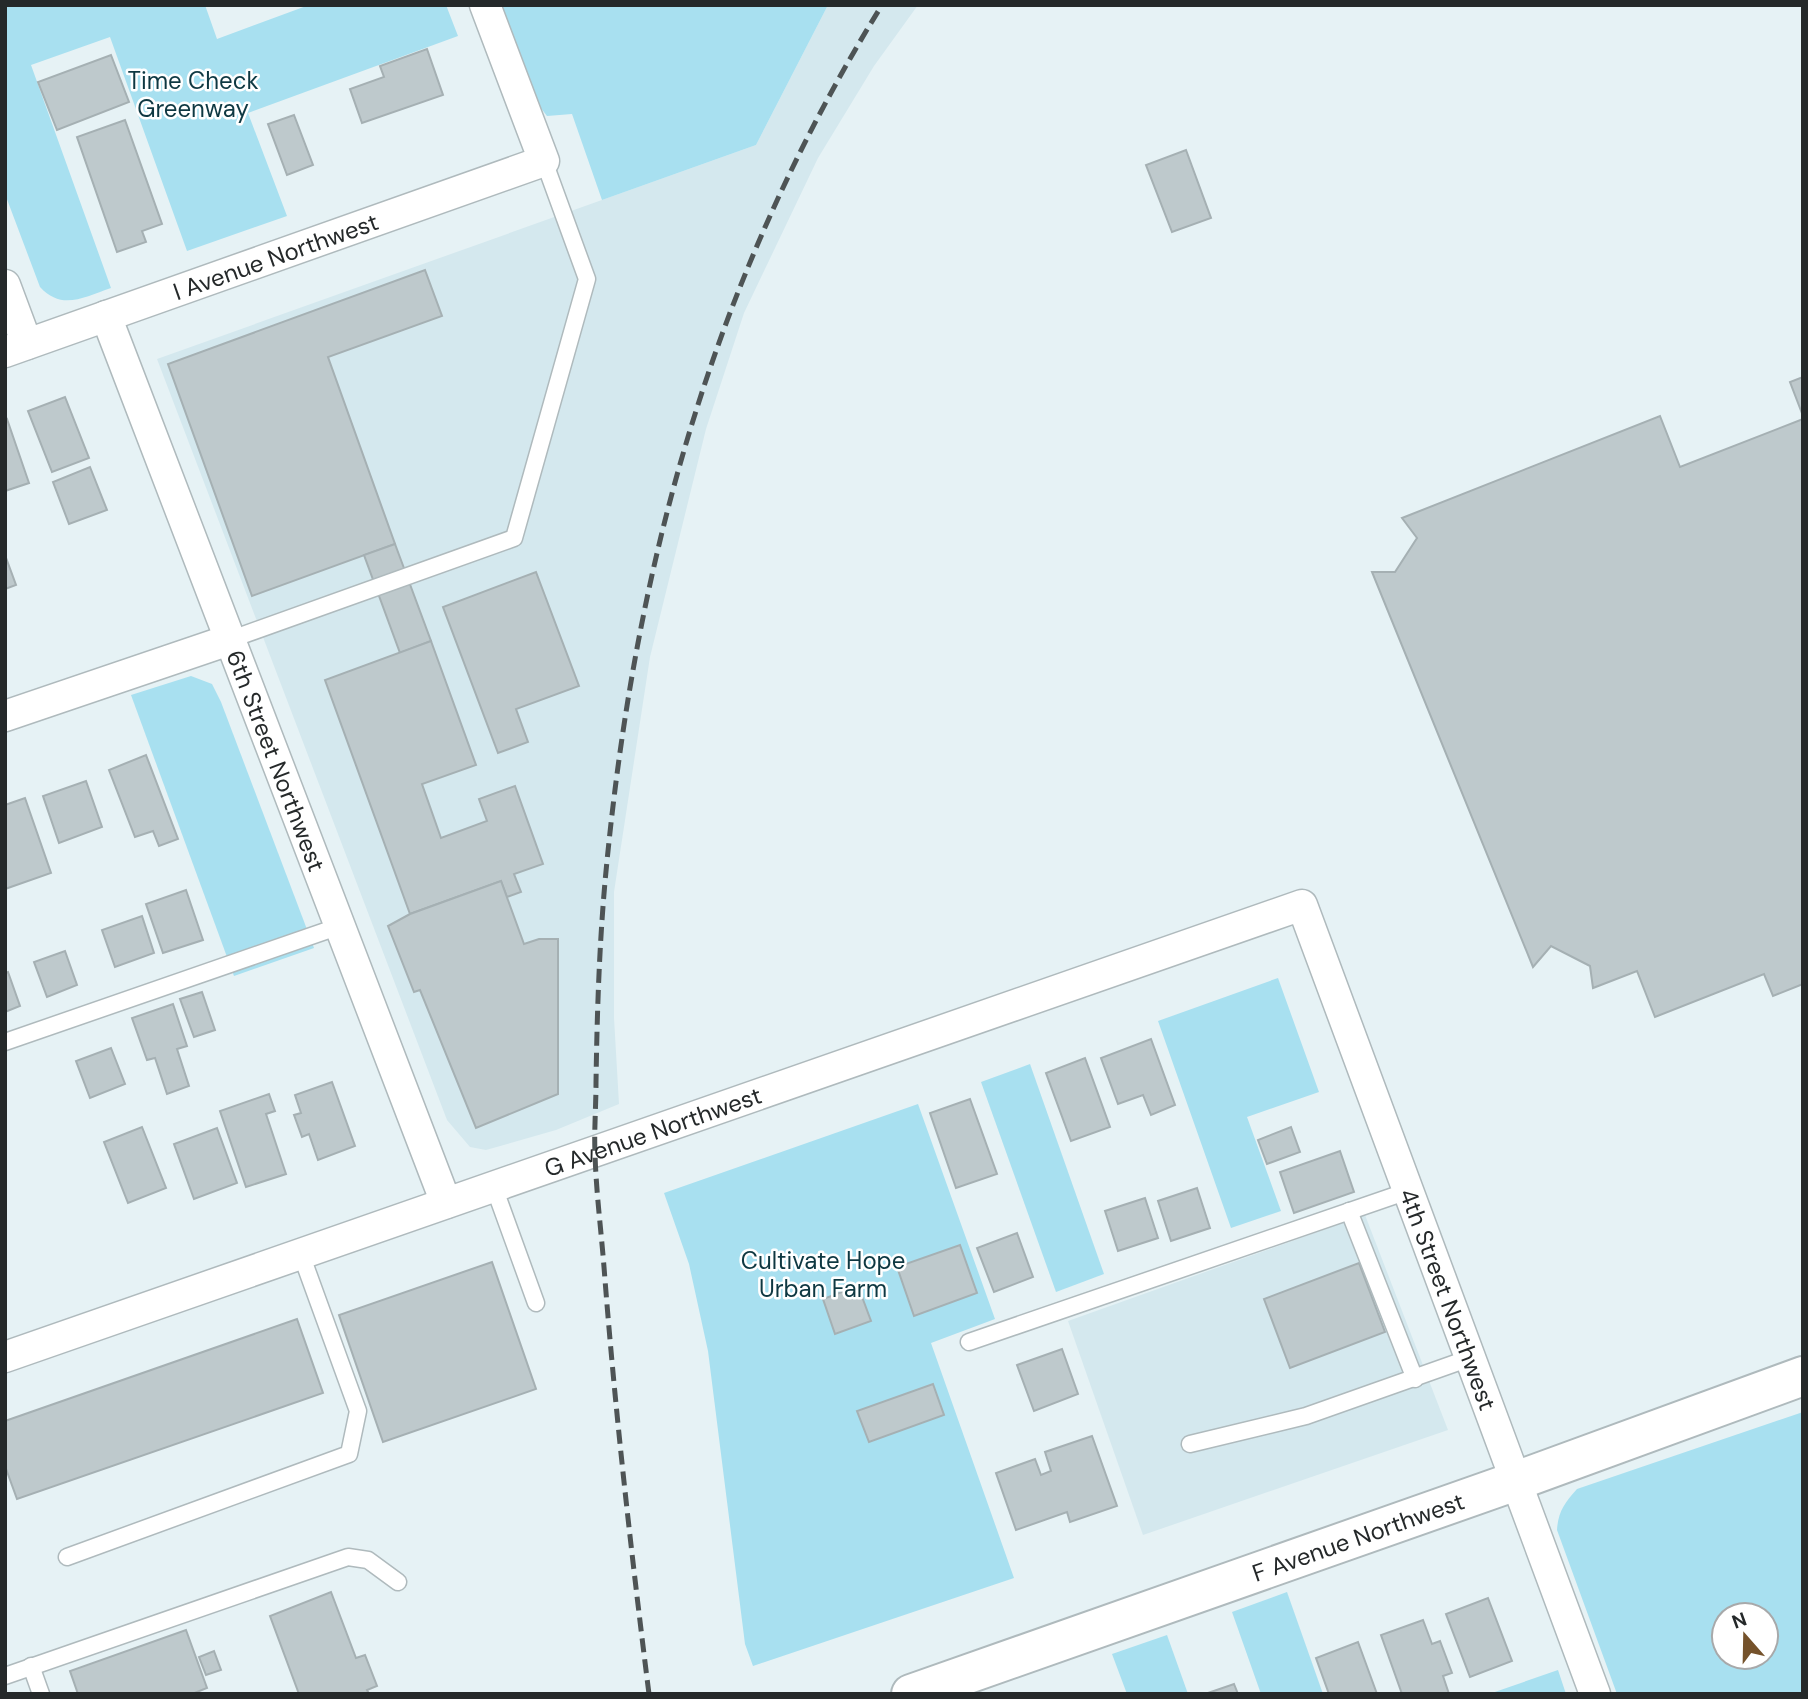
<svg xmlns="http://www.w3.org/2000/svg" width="1808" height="1699" viewBox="0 0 1808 1699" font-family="'DM Sans',sans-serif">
<rect width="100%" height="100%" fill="#e6f2f5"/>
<g fill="#d4e8ee">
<path d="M828,5h90l-44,61 -56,92 -74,155 -38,116 -56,228 -36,235v126l5,86 -63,26 -70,20 -16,-3 -23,-27 -290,-761 599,-214z"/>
<path d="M1365,1215l83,215 -305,105 -75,-214z"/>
</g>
<g fill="#a8e0f0" fill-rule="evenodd">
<path d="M5,5h200l12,34 92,-34h137l12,31 -210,77 39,103 -100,35 -77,-214 -79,28 80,223c-27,9 -49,23 -71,-1l-35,-93z"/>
<path d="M499,5h329l-72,140 -154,55 -30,-86 -25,2 -10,-13z"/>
<path d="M191,676l21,8 9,18 93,246 -80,28 -103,-281z"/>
<path d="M1278,978l41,114 -72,25 34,94 -50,17 -73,-207z"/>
<path d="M1030,1064l74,210 -48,18 -75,-210z"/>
<path d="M918,1104l77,215 -64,24 83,235 -261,88 -8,-22 -37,-293 -19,-87 -25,-71z"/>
<path d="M1803,1412v282h-186l-60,-164c1,-18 8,-28 20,-41zM1724,1615h42v42h-42z"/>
<path d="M1287,1592l36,102h-62l-29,-82z"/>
<path d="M1167,1635l21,59h-61l-15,-40z"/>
<path d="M1558,1670l8,24h-77z"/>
</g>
<g fill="#bec9cc" stroke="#a5b0b3" stroke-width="2">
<path d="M427,49l16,46 -81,28 -12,-34 34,-12 -4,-11z"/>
<path d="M111,55l18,47 -72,28 -19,-48z"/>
<path d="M294,115l19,50 -26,10 -19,-51z"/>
<path d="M125,120l37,104 -20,7 4,11 -29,10 -40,-115z"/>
<path d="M1186,150l25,68 -39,14 -26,-67z"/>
<path d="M425,270l17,46 -114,41 67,187 -143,52 -84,-232z"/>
<path d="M1803,377v39l-13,-34z"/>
<path d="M65,397l24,61 -37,14 -24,-61z"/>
<path d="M1660,416l20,51 123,-48v565l-30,12 -9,-22 -109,43 -18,-46 -44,17 -3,-22 -39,-20 -18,21 -161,-395h23l22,-34 -15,-20z"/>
<path d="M7,419l22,64 -24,8v-71z"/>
<path d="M90,467l17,43 -38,14 -16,-42z"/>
<path d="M395,544l36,97 -31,12 -36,-98z"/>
<path d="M5,555l11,30 -11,4z"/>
<path d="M536,572l43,114 -63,23 12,33 -30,11 -55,-146z"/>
<path d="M431,641l45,124 -54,19 19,54 46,-17 -8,-22 36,-13 28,78 -29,10 7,18 -14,5 -6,-16 -91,33 -85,-234z"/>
<path d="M146,755l32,84 -19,7 -6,-15 -18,6 -26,-67z"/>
<path d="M86,781l16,46 -43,16 -16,-47z"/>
<path d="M25,798l26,75 -46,16v-84z"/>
<path d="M501,881l23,63 15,-5h19v155l-82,34 -56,-138 -6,2 -26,-66 22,-12z"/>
<path d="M186,890l17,50 -40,13 -17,-49z"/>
<path d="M142,916l12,37 -39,14 -13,-37z"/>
<path d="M65,951l12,34 -30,12 -13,-35z"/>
<path d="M8,972l12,34 -15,6v-39z"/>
<path d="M202,992l13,38 -21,7 -14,-38z"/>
<path d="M173,1004l14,42 -10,3 12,37 -22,8 -12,-36 -8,2 -15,-42z"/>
<path d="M1151,1039l24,66 -24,10 -8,-20 -25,9 -17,-46z"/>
<path d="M111,1048l14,36 -35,14 -14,-37z"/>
<path d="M1085,1058l25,69 -39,14 -25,-68z"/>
<path d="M332,1082l23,64 -37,14 -9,-26 -7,3 -8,-22 7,-2 -6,-18z"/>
<path d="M269,1094l6,17 -9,3 20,60 -40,13 -26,-76z"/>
<path d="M970,1099l27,75 -41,14 -26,-75z"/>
<path d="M142,1127l24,61 -38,15 -24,-61z"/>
<path d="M1291,1127l9,25 -33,12 -9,-24z"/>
<path d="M217,1128l20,55 -43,16 -20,-55z"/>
<path d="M1340,1151l14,41 -60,21 -14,-41z"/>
<path d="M1197,1188l13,40 -39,13 -13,-40z"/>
<path d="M1145,1198l13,40 -40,13 -13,-40z"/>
<path d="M1017,1233l16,44 -39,15 -17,-44z"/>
<path d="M960,1245l17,48 -63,23 -17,-49z"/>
<path d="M492,1262l44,127 -153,53 -44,-127z"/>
<path d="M1359,1263l26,69 -95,36 -26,-69z"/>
<path d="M858,1286l13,35 -36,13 -12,-35z"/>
<path d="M297,1319l26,74 -306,106 -12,-33v-45z"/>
<path d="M1062,1349l16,45 -44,17 -17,-46z"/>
<path d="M933,1384l11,31 -75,27 -12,-31z"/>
<path d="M1092,1436l25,70 -47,16 -3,-10 -51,18 -20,-57 39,-14 6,16 10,-4 -6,-19z"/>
<path d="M331,1592l25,66 9,-3 12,31 -10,4 2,4h-70l-29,-78z"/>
<path d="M1488,1598l24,63 -42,16 -24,-63z"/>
<path d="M1423,1620l9,24 8,-3 12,32 -9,3 6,18h-47l-21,-59z"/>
<path d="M186,1630l21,58 -15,6h-114l-8,-23z"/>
<path d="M1358,1642l19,52h-48l-13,-36z"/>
<path d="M214,1651l7,19 -15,5 -7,-18z"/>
<path d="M1234,1684l4,10h-33z"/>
</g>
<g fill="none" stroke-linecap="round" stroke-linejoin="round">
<g stroke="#afbabd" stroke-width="19">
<g id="lane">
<path d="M229,640l285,-102 73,-259 -43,-118"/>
<path d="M5,1042l335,-116"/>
<path d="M494,1187l42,116"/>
<path d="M1349,1211l66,168"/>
<path d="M969,1342l439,-151"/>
<path d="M1190,1444l116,-28 164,-58"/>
<path d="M67,1557l282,-103 9,-43 -57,-157"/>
<path d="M31,1666l10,28"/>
<path d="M5,1676l343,-119 20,3 30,22"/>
</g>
</g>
<g stroke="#afbabd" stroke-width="33">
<g id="street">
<path d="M5,285l22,59"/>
<path id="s1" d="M106,316l340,887"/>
<path id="s2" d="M5,352l539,-191 -59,-156"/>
<path d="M5,716l224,-76"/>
<path id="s3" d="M5,1357l1297,-452 293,789"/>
</g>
</g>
<g stroke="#afbabd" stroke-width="42">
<g id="secondary">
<path id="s4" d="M911,1694l605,-213 287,-105"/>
</g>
</g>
<use href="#lane" stroke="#fff" stroke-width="16"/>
<use href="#street" stroke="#fff" stroke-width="30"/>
<use href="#secondary" stroke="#fff" stroke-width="38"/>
<path stroke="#4e5455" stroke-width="5" stroke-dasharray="14 7" stroke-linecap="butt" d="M649,1694c-18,-143 -34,-284 -45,-427 -3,-38 -8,-76 -9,-114 -1,-23 1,-46 1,-70 1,-67 3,-133 9,-201 29,-317 108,-604 277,-877"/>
</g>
<g text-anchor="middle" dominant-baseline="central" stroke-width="5" stroke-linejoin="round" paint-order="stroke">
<g font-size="24" fill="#0e3842" stroke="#fff">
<text x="193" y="80">Time Check<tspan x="193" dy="28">Greenway</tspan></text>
<text x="823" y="1260">Cultivate Hope<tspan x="823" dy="28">Urban Farm</tspan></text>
</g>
<g font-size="24" fill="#25292a" stroke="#fff">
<text stroke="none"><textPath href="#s2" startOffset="287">I Avenue Northwest</textPath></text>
<text stroke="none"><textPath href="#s1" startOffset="476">6th Street Northwest</textPath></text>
<text stroke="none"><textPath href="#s3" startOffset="686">G Avenue Northwest</textPath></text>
<text stroke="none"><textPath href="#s3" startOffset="1794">4th Street Northwest</textPath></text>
<text stroke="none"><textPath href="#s4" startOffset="474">F Avenue Northwest</textPath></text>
</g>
</g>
<rect width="1808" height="1699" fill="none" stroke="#25292a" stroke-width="14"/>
<g transform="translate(1745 1636) rotate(340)"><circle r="33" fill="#ffffff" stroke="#a8a9aa" stroke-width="2"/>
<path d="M0-5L12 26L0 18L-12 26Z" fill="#75522b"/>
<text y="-10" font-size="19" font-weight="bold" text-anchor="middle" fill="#25292a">N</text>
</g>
</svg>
